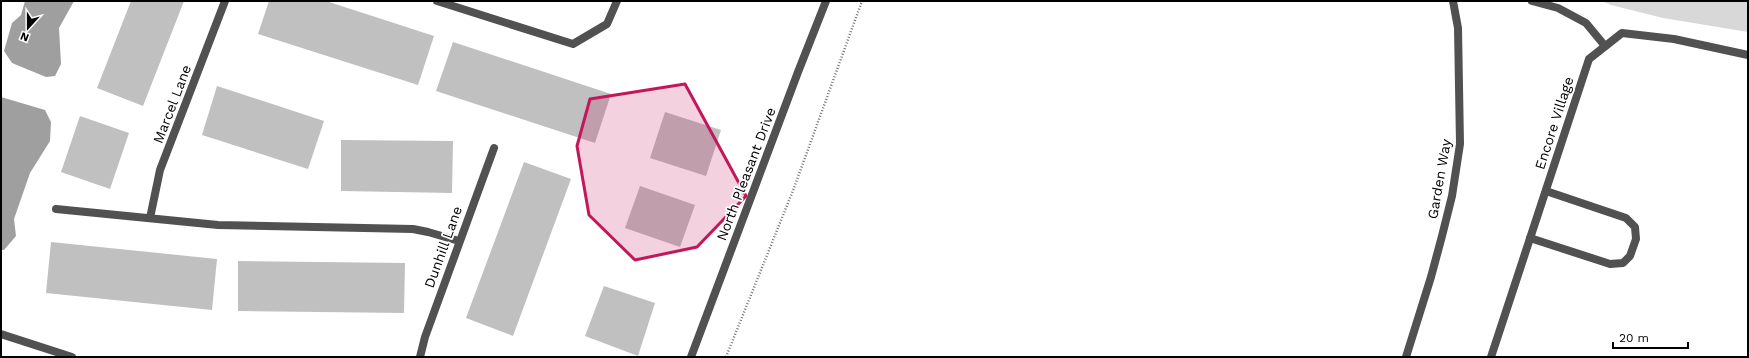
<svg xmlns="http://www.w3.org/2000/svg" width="1749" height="358" viewBox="0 0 1749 358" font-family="'Work Sans',sans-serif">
<rect width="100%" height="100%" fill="#fff"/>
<path fill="#d8d8d8" d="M1602,1h146v31l-85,-14 -52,-13z"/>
<g fill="#9f9f9f">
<path d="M25,1h49l-15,27 2,36 -6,12 -9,1 -34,-14 -8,-12 8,-28 9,-8z"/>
<path d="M1,97l44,13 6,12 -1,19 -20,32 -16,46 2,17 -12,14h-3z"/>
</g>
<g fill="#c0c0c0">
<path d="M131,1h53l-41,105 -46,-18z"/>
<path d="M269,1h57l108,35 -16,49 -160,-51z"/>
<path d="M453,42l158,52 -16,49 -159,-52z"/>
<path d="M217,86l107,35 -16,48 -106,-34z"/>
<path d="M665,112l56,18 -15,46 -56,-18z"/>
<path d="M80,116l49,17 -19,56 -49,-17z"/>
<path d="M341,140l112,1 -1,52 -111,-2z"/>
<path d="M524,162l47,17 -58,157 -47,-18z"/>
<path d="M640,186l55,19 -15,42 -55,-19z"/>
<path d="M51,242l166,17 -5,51 -166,-17z"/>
<path d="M238,261l167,2 -1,50 -166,-2z"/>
<path d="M604,286l51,17 -17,53 -53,-20z"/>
</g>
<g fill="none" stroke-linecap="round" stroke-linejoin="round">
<path stroke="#737373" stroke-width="2.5" stroke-dasharray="1 2" stroke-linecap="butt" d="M726,357l68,-169 68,-187"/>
<g stroke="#515151" stroke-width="8">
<path d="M1530,238l80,26 13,-1 7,-7 6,-17 -1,-12 -9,-9 -80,-27"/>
<path d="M1491,357l98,-298 33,-26 52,6 74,16"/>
</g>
<g stroke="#515151" stroke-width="8">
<path d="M437,1l136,43 34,-20 10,-23"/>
<path d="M1532,1l26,7 28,15 19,23"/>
<path d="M56,209l162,16 195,4 15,3 31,9"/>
<path d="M150,218l10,-48 65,-169"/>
<path d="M1,334l71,23"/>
<path d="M420,357l5,-20 69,-189"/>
<path d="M691,357l107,-285 28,-71"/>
<path d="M1406,357l25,-80 11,-41 10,-40 8,-52 -2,-116 -5,-27"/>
</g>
</g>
<path fill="#c2185b" fill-opacity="0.2" stroke="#c2185b" stroke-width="3" stroke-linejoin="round" d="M685,84l61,112 -49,51 -62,13 -46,-45 -12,-69 13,-47z"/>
<g text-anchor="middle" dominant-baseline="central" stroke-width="3.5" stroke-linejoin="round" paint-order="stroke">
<g font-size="14" fill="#000" stroke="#fff">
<text transform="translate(172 104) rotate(-69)">Marcel Lane</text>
<text transform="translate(1554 123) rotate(-72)">Encore Village</text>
<text transform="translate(746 174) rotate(-69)">North Pleasant Drive</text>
<text transform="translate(1439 179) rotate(-80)">Garden Way</text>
<text transform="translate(443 247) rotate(-70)">Dunhill Lane</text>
</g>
</g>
<rect width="1749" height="358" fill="none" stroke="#000000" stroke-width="4"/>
<g transform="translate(28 28) rotate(201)" stroke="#ffffff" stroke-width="3" paint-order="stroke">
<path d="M0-3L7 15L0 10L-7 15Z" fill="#000000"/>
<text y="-6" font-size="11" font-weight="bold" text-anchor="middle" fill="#000000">N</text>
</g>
<path d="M1613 342v6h75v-6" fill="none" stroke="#000000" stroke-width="2"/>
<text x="1619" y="342" font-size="12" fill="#000000" stroke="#ffffff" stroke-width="3" paint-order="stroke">20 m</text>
</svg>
